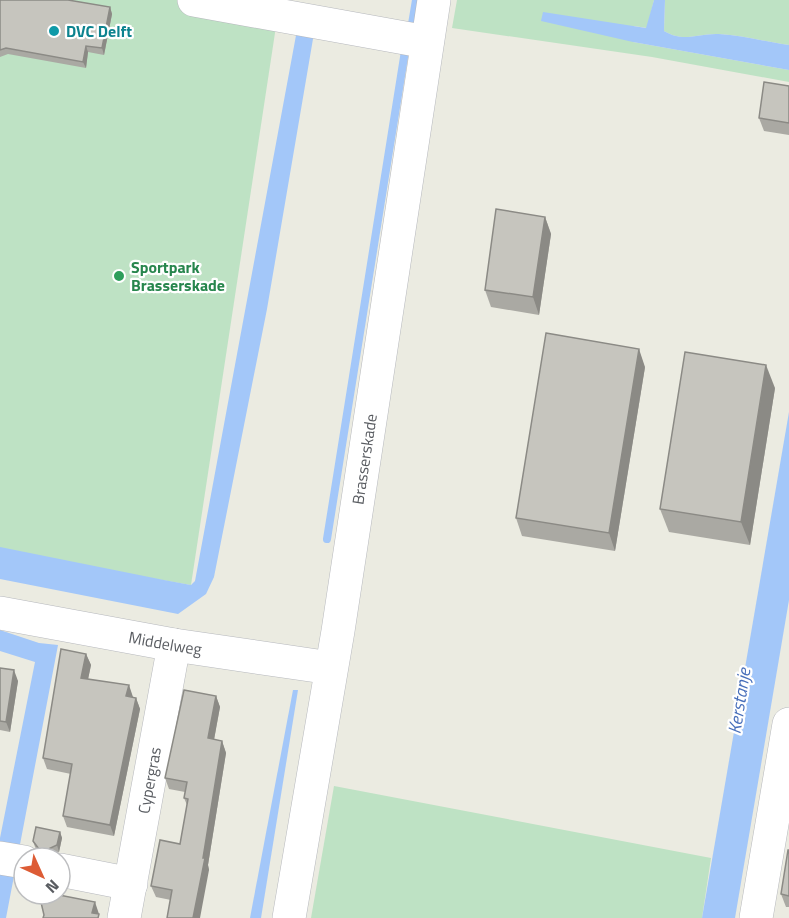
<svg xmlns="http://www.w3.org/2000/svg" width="789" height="918" viewBox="0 0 789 918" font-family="'Titillium Web',sans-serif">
<rect width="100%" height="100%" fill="#ebebe1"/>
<g fill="#bee2c4">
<path d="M0,0h280l-89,585 -191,-33z"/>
<path d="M457,0h197l-7,28 -13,-2 -1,16 156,28v12l-137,-25 -200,-29z"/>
<path d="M665,0h124v45c-23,-3 -47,-10 -70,-11 -21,-1 -35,9 -55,-3z"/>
<path d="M334,786l377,72 -9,60h-391z"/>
</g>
<g fill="#a3c7f9">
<path d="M654,0h11l-1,31c20,12 34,2 55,3 23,1 47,8 70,11v25l-156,-28 -92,-21 2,-9 103,16z"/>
<path d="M297,30l17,3 -47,276 -53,268 -8,17 -28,20 -178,-35v-32l164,33 27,5 4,-4z"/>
<path d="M789,412v188l-54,318h-33z"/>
<path d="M0,630l39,13 19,2 -52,273h-6v-80l35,-176 -35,-11z"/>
<path d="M293,690h5l-37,228h-11z"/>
</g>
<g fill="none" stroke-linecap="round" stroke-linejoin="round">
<g stroke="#a3c7f9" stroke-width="8">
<path d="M412,24l4,-24"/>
<path d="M327,539l78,-488"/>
</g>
<g stroke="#b6b8bd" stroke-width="34">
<g id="minor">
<path d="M194,0l233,42"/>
<path id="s1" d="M0,613l174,32 157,23"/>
<path d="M0,858l24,4"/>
<path d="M60,870l71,14"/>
<path id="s2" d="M124,918l50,-273"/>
<path id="s3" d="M289,918l49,-287 96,-631"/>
<path d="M756,918l33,-194"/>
</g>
</g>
<use href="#minor" stroke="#fff" stroke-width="33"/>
</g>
<g fill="#aaa9a3">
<path d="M0,0l110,7 2,7 -8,41 -16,-3 -2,16 -78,-14 -8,3z"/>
<path d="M789,86v49l-25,-4 -5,-13z"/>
<path d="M545,217l6,17 -12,81 -48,-8 -6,-17z"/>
<path d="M645,367l-30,184 -93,-15 -6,-18z"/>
<path d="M775,388l-25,157 -81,-13 -9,-23z"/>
<path d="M86,654l5,11 -3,14 48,19 4,11 -26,127 -47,-9 -4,-11 8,-42 -24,-5 -4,-11z"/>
<path d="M0,668l18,13 -8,51 -10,-2z"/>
<path d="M216,696l4,11 -6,33 8,1 4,12 -18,112 1,5 -38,30 -15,-3 -5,-11 29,-42 7,-39 -3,-7 1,-6 -16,-3 -4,-11z"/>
<path d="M60,832l2,6 -3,14 -13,5 -7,-4 -4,-6 -2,-6z"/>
<path d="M789,850v57h-3l-5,-13z"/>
</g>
<g fill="#8b8a85">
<path d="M110,7l2,7 -8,41 -2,-7z"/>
<path d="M86,46l2,6 -2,16 -3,-6z"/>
<path d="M545,217l6,17 -12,81 -6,-18z"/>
<path d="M639,349l6,18 -30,184 -6,-18z"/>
<path d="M766,365l9,23 -25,157 -9,-23z"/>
<path d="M86,654l5,11 -5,24 -5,-11z"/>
<path d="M14,670l4,11 -8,51 -4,-10z"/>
<path d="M129,685l4,12 -7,-1z"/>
<path d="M216,696l4,11 -8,43 -4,-12z"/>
<path d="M136,698l4,11 -26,127 -4,-11z"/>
<path d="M222,741l4,12 -18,112 1,5 -9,48h-7z"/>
<path d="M60,832l2,6 -3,14 -2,-7z"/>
<path d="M44,851l2,6 -6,1z"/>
<path d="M95,902l4,12 -1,4 -6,-5z"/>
</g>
<g fill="#c6c5be" stroke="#8b8a85" stroke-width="1.5">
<path d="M0,0h68l42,7 -8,41 -16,-2 -3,16 -77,-14 -6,2z"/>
<path d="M764,82l25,4v37l-30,-5z"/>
<path d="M496,209l49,8 -12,80 -48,-7z"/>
<path d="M546,333l93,16 -30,184 -93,-15z"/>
<path d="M685,352l81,13 -25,157 -81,-13z"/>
<path d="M61,649l25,5 -5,24 48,7 -3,11 10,2 -26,127 -47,-9 9,-52 -29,-6z"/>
<path d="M0,668l14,2 -8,52 -6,-1z"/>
<path d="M184,690l32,6 -8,42 14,3 -19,117h2l-12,60h-26l5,-28 -21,-4 9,-46 20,4 8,-45 -4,-1 3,-16 -22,-4z"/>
<path d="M36,827l24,5 -3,13 -13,6 -4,7 -1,-9 -6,-8z"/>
<path d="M788,850h1v46l-8,-2z"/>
<path d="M39,894h15l41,8 -3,11 7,1 -1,4h-55l1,-3z"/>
</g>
<circle fill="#0f9aa8" stroke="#fff" stroke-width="2" cx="54" cy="31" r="6"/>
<circle fill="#2e9e5b" stroke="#fff" stroke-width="2" cx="119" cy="276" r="6"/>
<g text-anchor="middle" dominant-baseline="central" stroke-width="4.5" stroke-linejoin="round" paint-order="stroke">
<g font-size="16" font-weight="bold" fill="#0d838f" stroke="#fff" text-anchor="start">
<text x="66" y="31">DVC Delft</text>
</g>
<g font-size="16" font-weight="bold" fill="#27864d" stroke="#fff" text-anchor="start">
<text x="131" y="267">Sportpark<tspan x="131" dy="18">Brasserskade</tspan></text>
</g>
<g font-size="16" fill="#595c61" stroke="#fff">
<text stroke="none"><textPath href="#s3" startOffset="465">Brasserskade</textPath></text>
<text stroke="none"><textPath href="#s1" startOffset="168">Middelweg</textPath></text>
<text stroke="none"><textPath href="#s2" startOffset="140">Cypergras</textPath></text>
</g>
<g font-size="18" font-style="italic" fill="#486fba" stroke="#fff">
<text transform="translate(739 701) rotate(-81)">Kerstanje</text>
</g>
</g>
<g transform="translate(42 876) rotate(135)"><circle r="28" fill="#ffffff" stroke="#bdbec0" stroke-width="1.5"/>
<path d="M0-4.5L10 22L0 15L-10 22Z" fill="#dd5c35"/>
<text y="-9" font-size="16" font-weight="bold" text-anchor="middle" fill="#595c61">N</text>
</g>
</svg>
